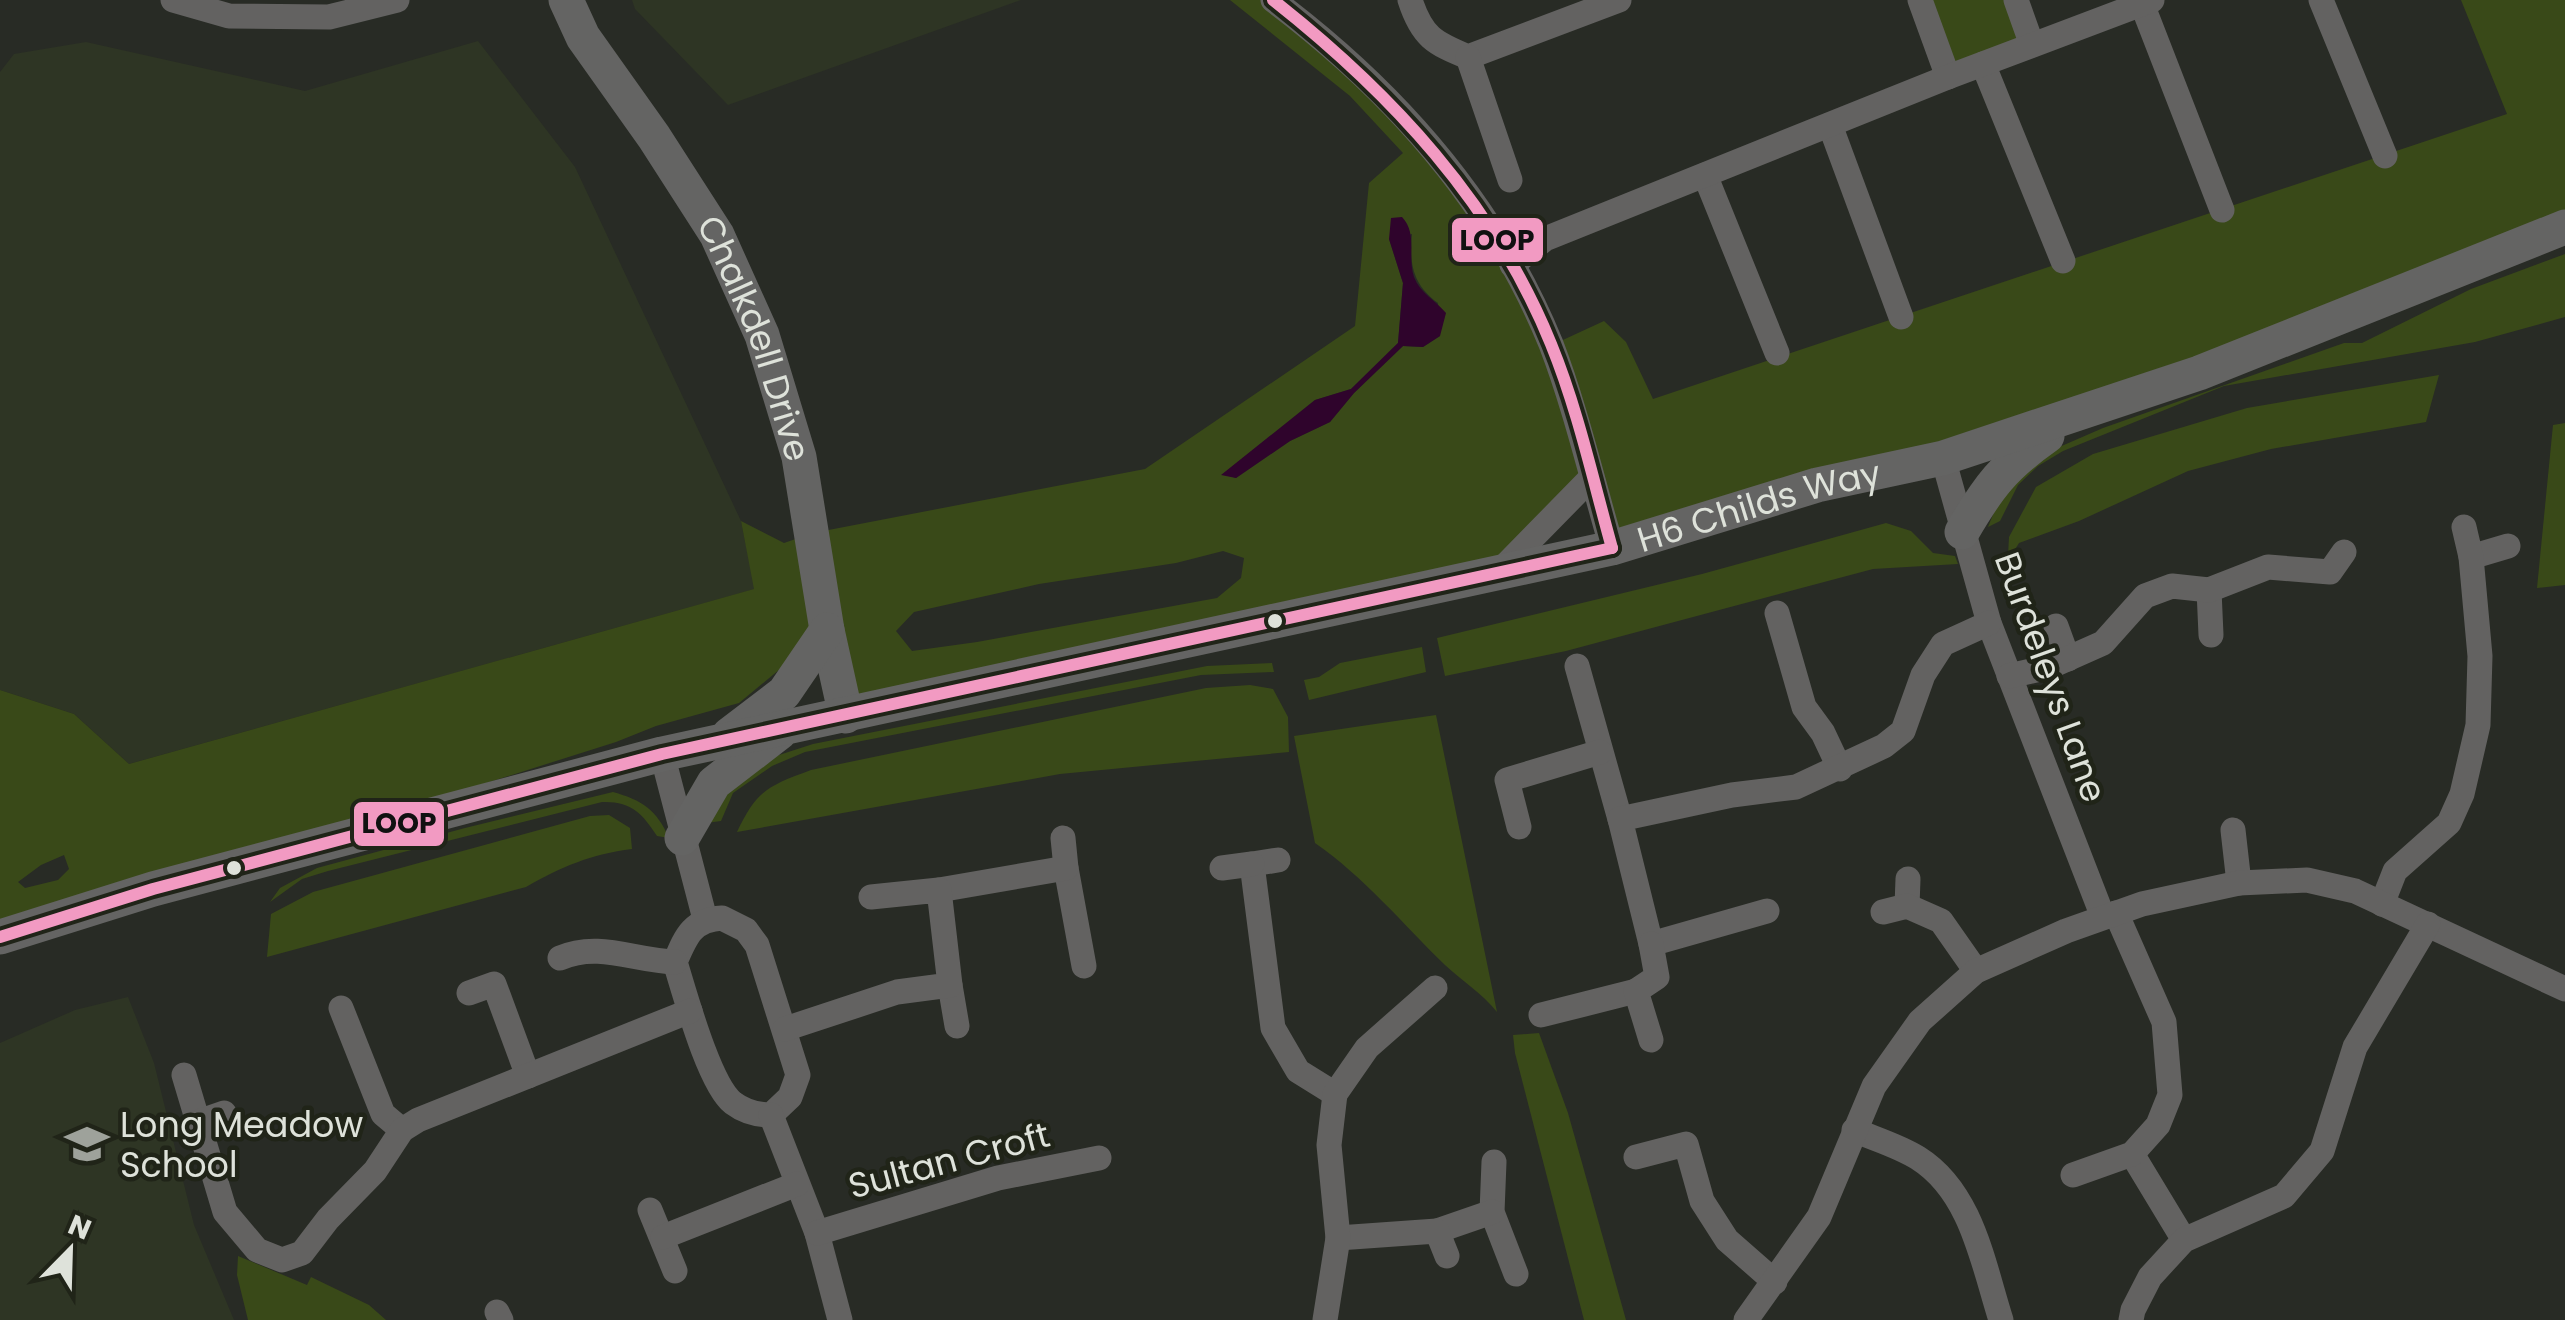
<svg xmlns="http://www.w3.org/2000/svg" width="2565" height="1320" viewBox="0 0 2565 1320" font-family="Poppins,sans-serif">
<rect width="100%" height="100%" fill="#282b25"/>
<g fill="#2e3524">
<path d="M632,0h389l-293,105 -93,-96z"/>
<path d="M478,41l97,126 166,354 14,68 -626,175 -55,-50 -74,-24v-618l14,-18 72,-12 219,49z"/>
<path d="M128,997l26,66 40,162 40,95h-234v-277l75,-33z"/>
</g>
<g fill="#394918" fill-rule="evenodd">
<path d="M1230,0h43l155,141 124,204 52,-24 22,21 27,57 854,-285 -46,-114h104v216l-132,65 -821,267 -20,-69 -94,94 -652,143 -19,-86 -88,73 -83,23 -40,16 -616,195v-247l74,24 55,50 625,-175 -13,-68 43,22 29,-10 332,-64 210,-143 14,-143 34,-30 -53,-57zM1412,234c-3,30 1,51 26,69l2,33 -17,11 -20,-1 -49,47 -24,29 -40,19 -54,37 -13,-4 92,-74 36,-11 47,-46 5,-60 -14,-44zM1223,551l21,7 -3,20 -24,20 -240,44 -65,9 -16,-20 18,-19 125,-28 137,-21zM64,855l5,14 -11,11 -33,8 -7,-6 23,-17z"/>
<path d="M1926,0h85l16,43 -77,27z"/>
<path d="M2565,254v63l-90,25 -251,44 -161,65 -25,15 -20,19 -18,36 -12,6 8,-20 17,-25 44,-34 46,-20 241,-85h18l109,-54z"/>
<path d="M2439,375l-13,47 -155,27 -83,22 -109,50 -60,22 -5,8 2,12 -4,5 -4,-12 1,-19 27,-50 57,-33 154,-46z"/>
<path d="M2565,423v162l-28,3 16,-163z"/>
<path d="M1886,523l25,8 22,22 22,3 3,8 -85,5 -307,82 -121,25 -8,-38 265,-64z"/>
<path d="M1422,647l4,25 -117,28 -5,-20 15,-3 21,-14z"/>
<path d="M1272,663l2,9 -73,3 -396,77 -33,14 -39,27 -12,28 -15,2 11,-21 59,-46 37,-12 394,-78z"/>
<path d="M1250,685l23,4 15,28 1,35 -229,22 -323,58c20,-42 31,-46 74,-62l395,-82z"/>
<path d="M1436,715l61,297c-15,-19 -34,-30 -52,-47 -42,-41 -81,-88 -130,-122l-21,-107z"/>
<path d="M613,792c29,8 44,18 56,46l-12,-2c-15,-23 -26,-35 -55,-34l-274,69 -26,8 -32,23 10,-14 37,-20 148,-40z"/>
<path d="M609,815l21,13 2,21c-41,5 -71,18 -106,38l-259,70 4,-43 42,-22 277,-76z"/>
<path d="M1539,1033l29,80 58,207h-42l-69,-267 -2,-18z"/>
<path d="M238,1256l69,29 4,-8 58,28 17,15h-138l-11,-45z"/>
</g>
<path fill="#2f042c" d="M1402,217c16,17 5,39 12,60 6,16 22,24 32,36l-6,23 -17,11 -20,-1 -49,47 -24,29 -40,19 -54,37 -15,-3 94,-75 36,-11 47,-46 5,-60 -14,-44 2,-21z"/>
<g fill="none" stroke-linecap="round" stroke-linejoin="round">
<g stroke="#636261" stroke-width="25">
<path d="M173,0l56,16 100,1 68,-17"/>
<path d="M1273,0c120,90 221,204 278,344 24,62 42,139 61,204"/>
<path d="M1410,0c12,37 24,43 58,57l151,-57"/>
<path d="M1920,0l28,77"/>
<path d="M2016,0l16,45"/>
<path d="M2321,0l64,156"/>
<path d="M2142,4l80,206"/>
<path d="M1468,57l42,123"/>
<path d="M1983,64l80,197"/>
<path d="M1830,125l71,192"/>
<path d="M1705,175l72,178"/>
<path d="M1512,265l33,-26 403,-162 204,-77"/>
<path d="M1943,458l46,165 114,294"/>
<path d="M2471,557l37,-11"/>
<path d="M1498,573l93,-95"/>
<path d="M2209,590l2,45"/>
<path d="M1777,613l27,94 19,26 17,36"/>
<path d="M2056,626l12,33"/>
<path d="M1577,666l43,153"/>
<path d="M2009,676l40,-9 54,-24 42,-47 27,-10 37,4 59,-23 62,5 14,-20"/>
<path d="M662,754l43,165"/>
<path d="M1519,827l-12,-47 93,-28"/>
<path d="M2233,830l6,53"/>
<path d="M1278,860l-26,4 21,164 25,43 37,23"/>
<path d="M1066,868l18,98"/>
<path d="M1222,868l30,-4"/>
<path d="M939,890l127,-22 -3,-30"/>
<path d="M2382,904l13,-33 54,-48 13,-29 16,-69 2,-69 -9,-99 -7,-30"/>
<path d="M1907,906l1,-27"/>
<path d="M1767,911l-116,33 -31,-125 112,-24 64,-8 88,-41 19,-15 20,-56 20,-31 46,-21"/>
<path d="M1883,912l24,-6 34,15 35,50"/>
<path d="M722,918l24,12 11,15 41,130 -8,22 -19,18c-14,0 -26,-3 -38,-12 -24,-19 -48,-109 -58,-141 11,-26 17,-42 47,-44z"/>
<path d="M560,958c39,-17 75,3 115,4"/>
<path d="M950,985l7,41"/>
<path d="M469,993l25,-9 34,92"/>
<path d="M341,1008l42,106 19,16"/>
<path d="M1541,1015l95,-24"/>
<path d="M785,1029l112,-37 53,-7 -11,-95 -68,7"/>
<path d="M1651,1040l-15,-49 21,-14 -6,-33"/>
<path d="M184,1075l41,137 32,38 25,10 20,-7 26,-34 47,-48 27,-41 16,-10 272,-109"/>
<path d="M771,1115l46,118 23,87"/>
<path d="M198,1122l26,-9"/>
<path d="M1854,1130c21,9 45,16 64,28 54,34 65,106 83,162"/>
<path d="M2132,1154l52,86"/>
<path d="M1636,1157l50,-13 16,57 25,39 48,42"/>
<path d="M1494,1162l-2,50 24,62"/>
<path d="M2073,1175l59,-21 26,-29 12,-30 -6,-73 -48,-109"/>
<path d="M650,1210l25,61"/>
<path d="M1437,1231l55,-19"/>
<path d="M817,1233l181,-55 101,-20"/>
<path d="M663,1237l134,-53"/>
<path d="M1338,1238l99,-7 10,25"/>
<path d="M497,1312l4,8"/>
<path d="M1325,1320l13,-82 -9,-93 6,-51 32,-46 68,-60"/>
<path d="M1746,1320l73,-103 55,-131 46,-65 56,-50 90,-40 76,-27 97,-21 68,-3 48,11 210,98"/>
<path d="M2131,1320l2,-10 17,-33 34,-37 100,-44 38,-45 33,-104 73,-123"/>
</g>
<g stroke="#646463" stroke-width="35">
<path id="s1" d="M566,0l17,37 71,100 63,98 45,100 37,122 28,173 19,86"/>
<path d="M1962,532c26,-45 42,-66 85,-96"/>
<path d="M729,735l55,-42 43,-63"/>
<path d="M682,838l32,-55 65,-50"/>
<path id="s2" d="M0,937l153,-48 509,-135 950,-206 205,-63 126,-27 256,-85 366,-146"/>
</g>
<g stroke="#202418" stroke-width="20">
<g id="bus-1">
<path d="M1273,0c118,93 221,203 278,344 27,66 42,136 61,204"/>
<path d="M0,937l153,-48 509,-135 950,-206"/>
</g>
</g>
<use href="#bus-1" stroke="#f29ac2" stroke-width="12"/>
</g>
<defs>
<g id="school-bare" transform="scale(3.45)"><path d="M0-5L7-2L0 1L-7-2ZM-4 1L0 2.5L4 1V4Q0 6-4 4Z" fill="#9ea29b" stroke="#202418" stroke-width="2.5" paint-order="stroke"/></g>
</defs>
<g fill-rule="evenodd">
<use href="#school-bare" x="87" y="1144"/>
</g>
<g fill="#dee2da" stroke="#202418" stroke-width="4">
<circle cx="1275" cy="621" r="9"/>
<circle cx="234" cy="868" r="9"/>
</g>
<g text-anchor="middle" dominant-baseline="central" stroke-width="9" stroke-linejoin="round" paint-order="stroke">
<g font-size="35" fill="#dee2da" stroke="#202418">
<text stroke="none"><textPath href="#s1" startOffset="390">Chalkdell Drive</textPath></text>
<text stroke="none"><textPath href="#s2" startOffset="1812">H6 Childs Way</textPath></text>
<text transform="translate(2051 677) rotate(70)">Burdeleys Lane</text>
<text transform="translate(949 1160) rotate(-15)">Sultan Croft</text>
</g>
<g font-size="35" fill="#dee2da" stroke="#202418" text-anchor="start">
<text x="120" y="1124">Long Meadow<tspan x="120" dy="40">School</tspan></text>
</g>
</g>
<g stroke="#202418" stroke-width="4">
<rect x="1450" y="216" width="95" height="48" rx="10" fill="#f29ac2"/>
<rect x="352" y="800" width="94" height="48" rx="10" fill="#f29ac2"/>
</g>
<g font-size="28" text-anchor="middle" font-weight="bold" fill="#111">
<text x="1497" y="250">LOOP</text>
<text x="399" y="833">LOOP</text>
</g>
<g transform="translate(70 1250) rotate(23)" stroke="#202418" stroke-width="8" paint-order="stroke">
<path d="M0-8L18 38L0 25L-18 38Z" fill="#dee2da"/>
<text y="-15" font-size="28" font-weight="bold" text-anchor="middle" fill="#dee2da">N</text>
</g>
</svg>
